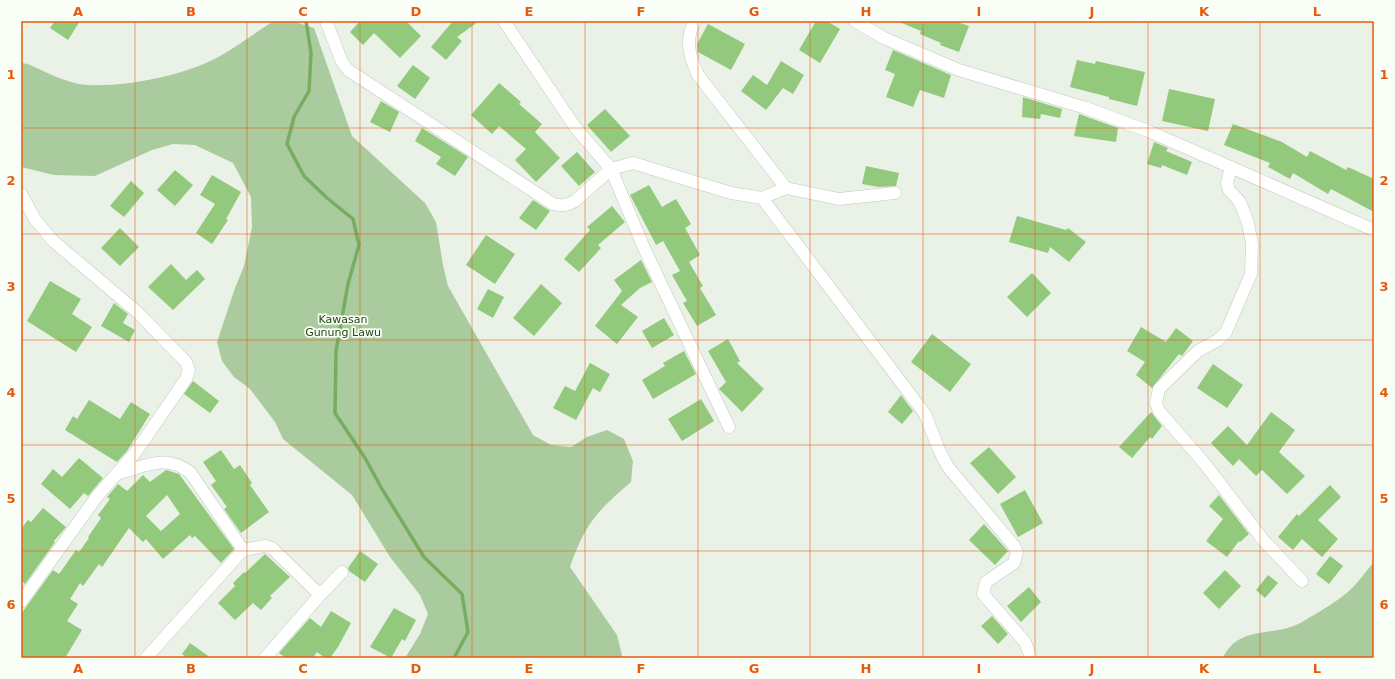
<svg xmlns="http://www.w3.org/2000/svg" width="1395" height="679" viewBox="0 0 1395 679" font-family="'DejaVu Sans',sans-serif">
<rect width="100%" height="100%" fill="#eaf2e7"/>
<g fill="#aacb9e">
<path d="M274,21h18l22,7 38,108 73,67 11,19 7,43 5,21 85,149 18,10 20,2 16,-10 20,-7 17,9 9,22 -2,21c-34,29 -46,42 -61,85l47,68 5,20 -1,3h-216l15,-24 8,-20 -8,-19 -30,-38 -38,-62 -69,-56 -8,-17 -25,-33 -16,-12 -12,-16 -5,-19 18,-54 9,-22 8,-39 -1,-30 -18,-34 -38,-18 -22,-1 -21,6 -57,26 -41,-1 -33,-8v-104l7,1c18,8 40,20 60,21 39,2 99,-10 132,-29 19,-11 36,-24 54,-35z"/>
<path d="M1374,562v96h-151c15,-34 52,-20 79,-36 15,-9 33,-19 46,-30 10,-9 18,-21 26,-30z"/>
</g>
<g fill="none" stroke-linecap="round" stroke-linejoin="round">
<path stroke="#77ad62" stroke-width="3.5" d="M306,21l5,32 -2,38 -15,26 -7,27 17,32 23,22 26,21 6,26 -11,39 -12,67 -1,62 30,45 17,31 42,68 38,37 6,38 -14,26"/>
</g>
<g fill="#92c97c" fill-rule="evenodd">
<path d="M55,21h25l-12,19 -18,-12z"/>
<path d="M360,21h46l15,15 -21,22 -26,-25 -11,12 -13,-13z"/>
<path d="M453,21h26l-22,16 5,4 -16,19 -15,-13z"/>
<path d="M816,21h11l13,8 -20,34 -21,-13z"/>
<path d="M897,21h58l14,5 -10,26 -19,-7 1,-2 -21,-9 1,-3z"/>
<path d="M708,24l37,20 -14,26 -33,-18 -1,-8z"/>
<path d="M893,50l58,25 -7,23 -24,-8 -7,17 -27,-10 9,-23 -10,-4z"/>
<path d="M1077,60l18,4 1,-3 49,11 -8,34 -28,-7v-2l-39,-10z"/>
<path d="M781,61l23,14 -11,19 -10,-6 -17,22 -25,-19 12,-16 14,10z"/>
<path d="M413,65l17,13 -15,21 -18,-13z"/>
<path d="M499,83l22,19 -2,2 23,20 -7,8 25,26 -24,24 -21,-22 11,-11 -27,-23 -7,8 -21,-19z"/>
<path d="M1169,89l46,10 -7,32 -46,-10z"/>
<path d="M1023,97l39,12 -2,9 -19,-4 -1,5 -18,-2z"/>
<path d="M381,101l18,11 -9,20 -20,-10z"/>
<path d="M605,109l25,27 -19,16 -24,-27z"/>
<path d="M1079,114l39,14 -2,14 -42,-6z"/>
<path d="M1233,124l49,18 25,15 3,-6 36,19 2,-3 26,12v33l-43,-23 -3,5 -35,-21 -3,6 -22,-12 2,-4 -46,-18z"/>
<path d="M422,128l46,29 -13,19 -19,-12 5,-7 -26,-16z"/>
<path d="M1154,142l14,6 -2,3 26,11 -5,13 -25,-10 -1,3 -14,-4z"/>
<path d="M577,152l18,20 -16,14 -18,-20z"/>
<path d="M866,166l33,7 -3,13 -17,1 -17,-3z"/>
<path d="M175,170l18,15 -18,21 -18,-16z"/>
<path d="M212,175l29,17 -15,27 2,1 -16,24 -16,-11 19,-29 -15,-9z"/>
<path d="M131,181l13,12 -20,24 -14,-11z"/>
<path d="M649,185l13,22 14,-8 15,25 -6,4 15,27 -11,7 14,24 -3,2 16,27 -19,11 -14,-23 4,-2 -15,-26 8,-4 -17,-30 -7,4 -26,-50z"/>
<path d="M533,200l17,11 -14,19 -17,-12z"/>
<path d="M612,206l13,16 -27,23 3,3 -22,24 -15,-13 26,-29 -3,-3z"/>
<path d="M1017,216l49,14 2,-2 18,14 -17,20 -19,-15 -2,6 -39,-11z"/>
<path d="M120,228l19,19 -19,19 -19,-18z"/>
<path d="M486,235l29,19 -20,30 -29,-19z"/>
<path d="M641,260l11,22 -12,6 -19,17 17,12 -21,27 -22,-18 27,-35 -8,-11z"/>
<path d="M171,264l15,16 11,-10 8,9 -32,31 -25,-23z"/>
<path d="M1032,273l19,20 -24,24 -20,-20z"/>
<path d="M50,281l31,18 -9,15 20,13 -16,25 -49,-31z"/>
<path d="M541,284l21,19 -28,33 -21,-18z"/>
<path d="M488,289l16,8 -11,21 -16,-9z"/>
<path d="M114,303l14,11 -5,9 12,7 -6,12 -28,-16z"/>
<path d="M664,318l10,17 -22,13 -10,-17z"/>
<path d="M1141,327l25,15 10,-14 17,13 -11,15 -3,-2 -27,34 -16,-13 9,-13 -18,-11z"/>
<path d="M932,334l39,30 -21,28 -39,-30z"/>
<path d="M728,339l12,22 -3,2 27,26 -22,23 -23,-23 7,-7 -18,-31z"/>
<path d="M684,351l12,23 -43,25 -11,-19 23,-14 -2,-3z"/>
<path d="M590,363l20,11 -10,18 -7,-4 -17,32 -23,-12 12,-22 10,5z"/>
<path d="M1213,364l30,21 -16,23 -30,-20z"/>
<path d="M193,381l26,20 -9,12 -26,-19z"/>
<path d="M901,395l12,16 -11,13 -14,-12z"/>
<path d="M701,399l13,22 -32,20 -14,-22z"/>
<path d="M89,400l31,19 11,-17 19,12 -23,37 -10,11 -52,-32 8,-14 4,3z"/>
<path d="M1151,412l11,14 -10,13 -2,-2 -18,21 -13,-11z"/>
<path d="M1271,412l24,18 -16,22 26,24 -18,18 -25,-24 -6,6 -17,-17 -6,7 -22,-23 17,-17 19,19z"/>
<path d="M989,447l27,30 -18,17 -28,-31z"/>
<path d="M221,450l13,19 6,-4 12,18 -2,2 19,27 -28,21 -17,-24 3,-2 -16,-22 5,-4 -13,-19z"/>
<path d="M79,458l24,20 -15,18 -4,-3 -14,16 -29,-25 12,-15 9,8z"/>
<path d="M166,470l13,4 55,75 -13,14 -26,-27 -3,2 -2,-3 -27,24 -17,-20 -3,3 -14,-14 -27,39 -3,-3 -16,22 -3,-3 -10,16 8,5 -11,17 15,9 -17,28h-44v-44l32,-44 6,4 17,-24 3,2 10,-14 -1,-1 13,-19 -3,-3 12,-16 -3,-2 11,-13 9,7 16,-16 7,7zM167,495l13,19 -19,17 -15,-15z"/>
<path d="M1330,485l11,12 -23,23 20,19 -16,18 -20,-18 -9,11 -15,-13 19,-23 2,2z"/>
<path d="M1025,490l18,33 -25,14 -18,-33z"/>
<path d="M1219,495l30,39 -9,8 -1,-1 -12,16 -21,-16 17,-22 -14,-13z"/>
<path d="M43,508l23,19 -12,14 1,1 -30,42 -4,-4v-51l7,-9 3,2z"/>
<path d="M984,524l24,27 -13,14 -26,-25z"/>
<path d="M360,551l18,13 -13,18 -16,-11 -1,-3z"/>
<path d="M265,554l25,23 -20,19 2,2 -11,12 -8,-7 -18,17 -17,-17 17,-17 -2,-3 11,-11 1,1z"/>
<path d="M1330,556l13,10 -14,18 -13,-10z"/>
<path d="M1225,570l16,16 -22,23 -16,-16z"/>
<path d="M1268,575l10,8 -13,15 -9,-8z"/>
<path d="M1029,587l12,15 -20,20 -14,-16z"/>
<path d="M394,608l22,12 -11,21 -3,-2 -11,19 -21,-11z"/>
<path d="M331,611l20,12 -13,24 -8,11h-5l-8,-6 -4,6h-27l-7,-5 31,-35 11,9z"/>
<path d="M992,616l16,18 -10,10 -17,-18z"/>
<path d="M190,643l21,15h-24l-5,-4z"/>
</g>
<g fill="none" stroke-linecap="round" stroke-linejoin="round">
<g stroke="#c1cabe" stroke-width="13">
<g id="minor">
<path d="M326,21l16,41 6,8 205,134c9,2 13,2 22,-3l36,-32 22,-6 98,30 31,5 24,-10 53,11 56,-6"/>
<path d="M504,21l71,106 36,42 33,79 85,179"/>
<path d="M695,21c-11,19 -5,36 3,54l88,113"/>
<path d="M855,21l29,17 75,32 127,38 62,23 226,99"/>
<path d="M1231,167l-4,16 2,7 11,12 8,21 4,21 -1,30 -25,58 -8,8 -20,11 -39,38 -3,14 3,8 46,53 59,77 38,40"/>
<path d="M21,194l14,25 17,21 84,71 50,51 3,8 -3,9 -51,74 -37,42 -77,107"/>
<path d="M762,198l163,216 14,36 9,17 66,79 3,6 -3,11 -28,19 -3,12 42,48 6,16"/>
<path d="M119,473c27,-7 46,-19 71,-1l53,78"/>
<path d="M320,595l22,-23"/>
<path d="M146,658l97,-108 22,-4 7,2 48,47 -55,63"/>
</g>
</g>
<use href="#minor" stroke="#fff" stroke-width="12"/>
</g>
<path fill="none" stroke="#e8590c" stroke-width="1" stroke-opacity="0.55" d="M135,21v637M247,21v637M360,21v637M472,21v637M585,21v637M698,21v637M810,21v637M923,21v637M1035,21v637M1148,21v637M1260,21v637M21,128h1353M21,234h1353M21,340h1353M21,445h1353M21,551h1353"/>
<g text-anchor="middle" dominant-baseline="central" stroke-width="3.5" stroke-linejoin="round" paint-order="stroke">
<g font-size="11" fill="#224612" stroke="#f9fef7">
<text x="343" y="319">Kawasan<tspan x="343" dy="13">Gunung Lawu</tspan></text>
</g>
</g>
<rect width="1395" height="679" fill="none" stroke="#f9fef7" stroke-width="44"/>
<rect x="22" y="22" width="1351" height="635" fill="none" stroke="#e8590c" stroke-width="1.5"/>
<g font-size="13" text-anchor="middle" font-weight="bold" fill="#e8590c">
<text x="78" y="16">A</text>
<text x="191" y="16">B</text>
<text x="303" y="16">C</text>
<text x="416" y="16">D</text>
<text x="529" y="16">E</text>
<text x="641" y="16">F</text>
<text x="754" y="16">G</text>
<text x="866" y="16">H</text>
<text x="979" y="16">I</text>
<text x="1092" y="16">J</text>
<text x="1204" y="16">K</text>
<text x="1317" y="16">L</text>
<text x="11" y="79">1</text>
<text x="1384" y="79">1</text>
<text x="11" y="185">2</text>
<text x="1384" y="185">2</text>
<text x="11" y="291">3</text>
<text x="1384" y="291">3</text>
<text x="11" y="397">4</text>
<text x="1384" y="397">4</text>
<text x="11" y="503">5</text>
<text x="1384" y="503">5</text>
<text x="11" y="609">6</text>
<text x="1384" y="609">6</text>
<text x="78" y="673">A</text>
<text x="191" y="673">B</text>
<text x="303" y="673">C</text>
<text x="416" y="673">D</text>
<text x="529" y="673">E</text>
<text x="641" y="673">F</text>
<text x="754" y="673">G</text>
<text x="866" y="673">H</text>
<text x="979" y="673">I</text>
<text x="1092" y="673">J</text>
<text x="1204" y="673">K</text>
<text x="1317" y="673">L</text>
</g>
</svg>
